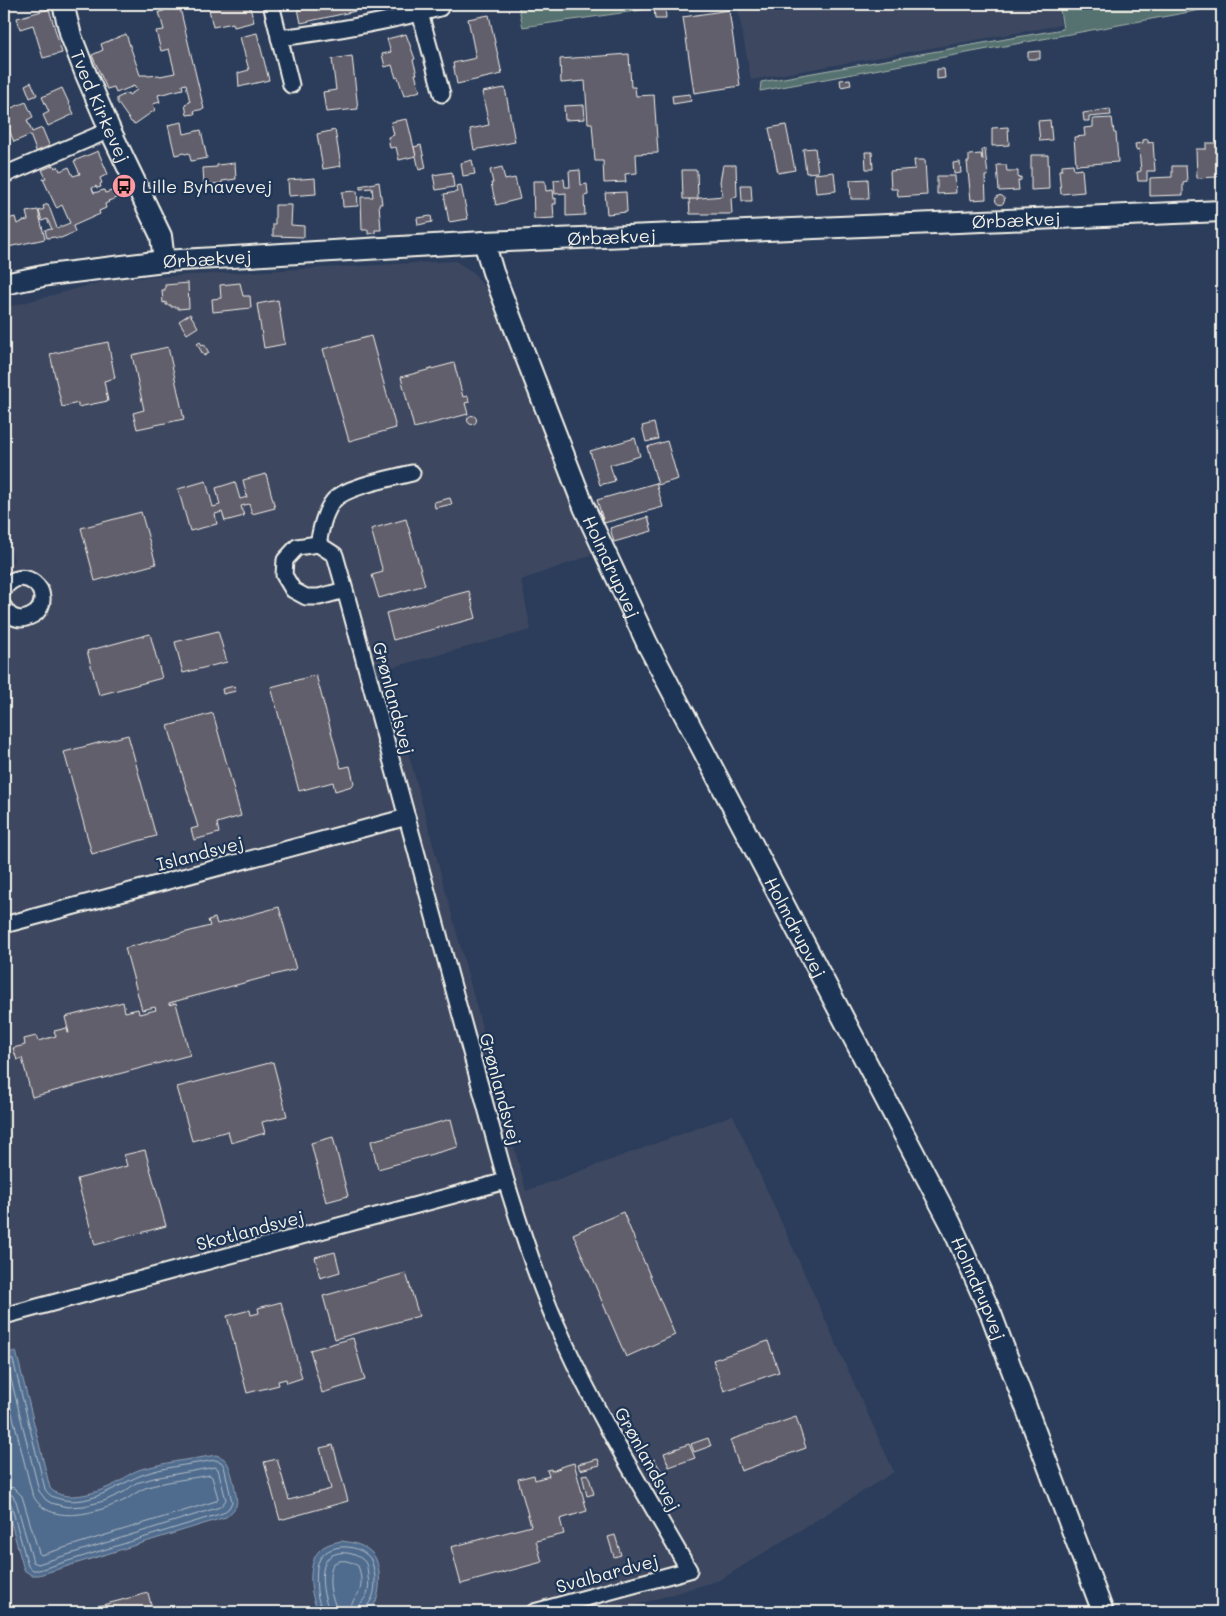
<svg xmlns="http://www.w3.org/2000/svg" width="1226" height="1616" viewBox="0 0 1226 1616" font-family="Mali,sans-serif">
<rect width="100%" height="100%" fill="#2b3d5b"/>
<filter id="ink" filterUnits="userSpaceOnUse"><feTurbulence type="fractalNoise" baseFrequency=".02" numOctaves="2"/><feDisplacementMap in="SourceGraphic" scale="10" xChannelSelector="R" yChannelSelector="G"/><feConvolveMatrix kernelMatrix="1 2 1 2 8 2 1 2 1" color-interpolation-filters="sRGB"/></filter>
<g filter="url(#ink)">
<g fill="#3c4760">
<path d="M737,4h320l4,21 -310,55z"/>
<path d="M455,261l18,11 19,25 100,258 -71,25 10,50 -145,39 140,522 207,-76 161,357 -174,108 -107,32h-609v-1045l10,-6 -10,-41v-212l108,-29z"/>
</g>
<g fill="#57726f" stroke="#a6b2ac">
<path d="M518,4h166l-161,23z"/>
<path d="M1059,4h163v2l-462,85 1,-9 302,-53z"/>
</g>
<g fill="#506c8f" stroke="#92a1b3">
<path d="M16,1351l34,137c14,17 53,3 69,-6 5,-3 8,-7 13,-9 5,-3 12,-5 18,-6 22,-6 44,-8 66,-12 5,2 9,3 12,9 3,6 11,36 8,42 -2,4 -6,8 -10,11l-187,58h-8l-7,-5 -20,-73v-143z"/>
<path d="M341,1541c11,1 24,4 32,13 8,9 8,36 3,47 -2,5 -6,8 -11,11h-45c-11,-12 -13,-49 -1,-61 6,-7 14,-8 22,-10z"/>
</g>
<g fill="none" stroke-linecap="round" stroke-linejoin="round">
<g stroke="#b2bcc4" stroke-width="1">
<path d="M4,1359l6,-1 3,2 32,129c4,7 8,8 15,10 34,9 61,-19 91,-27 20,-6 43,-8 64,-12l6,2 3,4 8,36 -3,6 -6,5 -184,57h-6l-5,-4 -17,-62 -3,-3 -4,-1"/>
<path d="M4,1365l4,2 31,124 7,9 5,3 16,4 17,-1 20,-5 20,-9 12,-9 18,-5 61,-11 3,2 8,31 -6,7 -182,57 -5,-2 -17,-61 -4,-6 -8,-2"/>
<path d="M4,1381l28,112c15,36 68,19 93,7 7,-4 13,-9 20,-12 21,-7 43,-9 65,-13l2,2 6,21 -2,3 -175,54 -2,-2 -17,-57 -8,-8 -10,-2"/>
<path d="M323,1612c-1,-5 -4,-9 -5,-14 -2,-10 -2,-22 -1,-31 4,-24 39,-26 53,-9 3,5 4,13 5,19 0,6 0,17 -4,23 -2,5 -7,6 -8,12"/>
<path d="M329,1612c0,-5 -3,-9 -4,-14 -3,-10 -4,-26 0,-35 6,-15 31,-12 40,-1 2,3 3,10 3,15 1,5 1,14 -2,19 -3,6 -8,8 -9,16"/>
<path d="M337,1612c-1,-6 -3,-10 -5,-16 -3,-9 -3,-24 1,-32 9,-6 17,-3 25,2 3,7 5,21 0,28 -5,7 -8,10 -8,18"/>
</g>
</g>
<g fill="#625f6d" stroke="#f4f1e8">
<path d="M171,4l1,5 8,-1 24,101 -10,2 1,3 -8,1 -2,-11 5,-2 -4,-18 -4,1 1,4 -25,6 2,7 -7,2 2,6 -20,14 -4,-2 -14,-20v-4l11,-5 1,2 8,-5 -3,-4 -18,7 -2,-6 -7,2 -15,-34 11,-5 -2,-6 25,-10 14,41h7l1,1 11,-1 1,1 15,-3 -6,-24 -8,2 -5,-20 8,-1 -5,-18 5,-1 -2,-6z"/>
<path d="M214,4h35l5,18 -20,5 -1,-4 -20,4 -5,-22z"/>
<path d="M297,4h57l2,7 -55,12z"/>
<path d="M660,4h5l1,15h-11l-1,-13h6z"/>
<path d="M49,9l13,44 -19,5 -10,-33 -13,4 -3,-11z"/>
<path d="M729,10l11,76 -46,7 -11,-76z"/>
<path d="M489,15l13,59 -45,10 -4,-21 23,-5 -8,-39z"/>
<path d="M257,33l12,47 -30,7 -1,-14 11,-3 -9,-33z"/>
<path d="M406,34l9,25 -2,1 4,14h-2l5,17 -16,5 -6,-19 -2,1 -4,-13 -7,2 -3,-13 9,-2 -4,-13z"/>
<path d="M1040,51v8h-12v-7z"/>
<path d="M629,54l2,33h4l1,9 18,-1 4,58 -22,1 1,19 -12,1 1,8 -22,1 -1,-22h-8l-3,-38h-4l-3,-42 -24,2 -1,-24z"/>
<path d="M352,56l6,53 -32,3 -3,-20 13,-2 -4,-31z"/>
<path d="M937,69h7l1,9 -8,1z"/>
<path d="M850,79l1,6 -10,2 -1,-7z"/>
<path d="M31,82l6,13 -7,3 -5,-13z"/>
<path d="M62,88l12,26 -26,12 -5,-11 6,-3 -7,-15z"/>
<path d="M505,88l10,54 -41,8 -4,-21 19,-4 -7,-33z"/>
<path d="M690,94l1,7 -18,3 -1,-8z"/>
<path d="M26,102l7,15 -6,3 5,12 10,-4 8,19 -13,6 -7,-18 -16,7 -10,-25v-6z"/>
<path d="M584,105l1,14 -20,1 -1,-14z"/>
<path d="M1110,109l1,6 -22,2v4h-5l-1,-8z"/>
<path d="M1112,118l2,15h2l2,29 -42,3 -2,-28 11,-1 -1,-8 9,-1v-8z"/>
<path d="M407,119l9,37 -17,4 -3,-13 -6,1 -2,-11 6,-2 -3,-13z"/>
<path d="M1050,120l2,20 -12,1 -2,-20z"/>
<path d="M182,122l2,12 17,-4 6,28 -16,3 -2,-8 -4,1 -1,-1 -9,2 -7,-30z"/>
<path d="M786,125l9,45 -17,3 -9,-45z"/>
<path d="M1008,127l1,18 -17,1v-18z"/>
<path d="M335,130l6,36 -18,3 -6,-35z"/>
<path d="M1148,139v4l5,-1 2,29h-8v10h-9l-1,-9 4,-1 -2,-22 -3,1 -1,-6 8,-1v-3z"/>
<path d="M1206,143h16v14h-6l1,20 -20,1 -1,-29h10z"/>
<path d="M421,145l5,23 -7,2 -5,-23z"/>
<path d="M815,148l3,24 -12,1 -3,-24z"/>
<path d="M985,149l3,27h-3l1,23 -15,1 -4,-38h2v-7l12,-1 1,6h1l-1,-10z"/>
<path d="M98,151l10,23 -8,4 2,5 -2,1 1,3 -4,1 -1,-2 -4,2 2,5 10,-3 1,3 10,-3 2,8 -9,3 1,1 -4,2 1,4 -7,3 1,3 -27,12 2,6 -14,6h-5l-1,-1 -8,1 -2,-8 7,-1 -5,-10 -5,2 -3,-10 5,-2 -1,-3 5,-2 9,24 13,-5 -8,-18 -5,3 -1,-1 -13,-28 3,-1 -4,-8 12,-5 1,3 3,-2 2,5 9,-4 4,9 7,-2 -6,-13z"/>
<path d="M865,152h7l1,17h-7z"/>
<path d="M1031,155h17l1,34 -18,1z"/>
<path d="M472,160l3,14 -12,2 -2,-13z"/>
<path d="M914,160h11l2,35 -29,2 -1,-8h-6l-1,-18 25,-2z"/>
<path d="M960,162l1,11 -7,1 -1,-11z"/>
<path d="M235,163l1,16 -14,2v2l-18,2 -1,-17 14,-1v-2z"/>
<path d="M1073,164l1,6 8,-1 2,23 -23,2 -2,-24h3v-5z"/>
<path d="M723,165h13l1,32 -6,1 1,16h-42l-1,-15 34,-3 -3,-14z"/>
<path d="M997,165h9l1,6h11v7l3,-1v3l-3,1 1,9 -20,1z"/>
<path d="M1172,166h14l1,16 -4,1v12l-33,1v-18l22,-1z"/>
<path d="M502,167l3,13 10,-2 5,21 -24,6 -5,-22h2l-3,-13z"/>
<path d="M580,170l1,15 6,-1 1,11 -4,1 1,19 -19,1v-23l-11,1 -1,-14 10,-1 1,8h5l-1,-16z"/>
<path d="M682,170h15l1,29h-15z"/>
<path d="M452,172l2,15 -18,3 -3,-15z"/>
<path d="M834,172l2,19 -20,2 -2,-19z"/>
<path d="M937,176h18l1,17 -19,1z"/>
<path d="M315,178l1,16 -27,2 -1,-16z"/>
<path d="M868,179l1,20h-18l-1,-19z"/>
<path d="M533,181h12l1,10 7,-1 1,9 2,-1v6h-3l1,14 -20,1z"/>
<path d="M379,182l3,22h-3l2,26h-6v3l-7,1v-4h-6l-1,-33h12l-1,-9 -12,1v-3z"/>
<path d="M461,185l7,34 -19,3 -5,-28 13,-2 -1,-6z"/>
<path d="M741,185h10l1,16h-10z"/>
<path d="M357,191l1,15 -15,1 -1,-15z"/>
<path d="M626,192l1,20 -20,2 -2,-21z"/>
<circle cx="1000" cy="200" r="4.5"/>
<path d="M275,205h17l-1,20 13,1v11l-31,-1v-12h2z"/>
<path d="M38,210l7,29 -37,8 -4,-17v-10l11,-3 2,7 5,-2v-1l6,-1 -2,-8z"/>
<path d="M431,216l1,6 -14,3 -1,-7z"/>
<path d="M188,283l1,25 -11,1v-2h-7v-2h-5v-3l-3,1 -1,-13h3v-5z"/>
<path d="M240,283l3,13h7l1,12 -38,4 -1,-13 9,-1 -1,-13z"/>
<path d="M278,300l7,44 -21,4 -7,-44z"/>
<path d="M190,314l8,13 -11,7 -8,-13z"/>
<path d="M371,336l25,92 -47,13 -26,-92z"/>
<path d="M108,342l7,36 -11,3 4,20 -30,6v-4l-16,4 -12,-53z"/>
<path d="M200,342l2,3 2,-1 5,9 -5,3 -7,-12z"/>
<path d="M168,347l16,72 -47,10 -4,-16 11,-3 -12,-55z"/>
<path d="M454,363l9,34 5,-1 1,6 -4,1 3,11 -54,14 -13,-51z"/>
<circle cx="472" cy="420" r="4.5"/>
<path d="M654,423l4,16 -12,3 -4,-16z"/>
<path d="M635,438l5,18 -30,9 5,16 -15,4 -10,-34z"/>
<path d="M667,441l11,38 -20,6 -11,-38z"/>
<path d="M266,474l9,34 -23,6 -3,-10 -8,2 3,10 -19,5 -3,-9 -7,2 2,10 -27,7 -12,-42 28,-8 7,26 7,-2 -4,-17 19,-6 5,17 7,-2 -4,-17z"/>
<path d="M656,483l7,24 -59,16 -7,-23z"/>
<path d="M450,498l2,6 -17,4 -1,-6z"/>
<path d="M141,512l15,52 -61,17 -14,-53z"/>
<path d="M648,517l4,14 -38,11 -4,-14z"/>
<path d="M406,519l19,66 -46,13 -7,-23 11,-3 -12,-43z"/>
<path d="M469,591l7,27 -83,22 -7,-27z"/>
<path d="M218,631l9,31 -44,11 -8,-31z"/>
<path d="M150,634l12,44 -63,17 -12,-44z"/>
<path d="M316,675l25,93 9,-2 4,17 -2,3 -17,5 -2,-9 -34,9 -28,-104z"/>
<path d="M234,686l2,5 -13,3 -1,-5z"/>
<path d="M213,713l28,103 -24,7 2,10 -25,7 -3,-11 7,-2 -30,-101z"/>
<path d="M128,735l28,101 -64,18 -28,-102z"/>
<path d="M279,907l17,62 -127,34v2l7,-2 14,52 -158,42 -10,-39 -5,2 -4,-12 12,-3 -1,-6 12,-3 2,5 18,-5 -2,-5 13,-3 1,5h1l-4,-16 58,-15 2,10 13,-3 1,5 17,-4 -1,-3 -13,3 -17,-62 85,-22 -2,-6 7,-2 2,6z"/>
<path d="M273,1062l14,54 -25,6 3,11 -34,10 -3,-12 -36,10 -15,-54z"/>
<path d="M451,1119l7,28 -80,22 -7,-28z"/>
<path d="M333,1137l15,59 -22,6 -15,-59z"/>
<path d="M145,1150l21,76 -71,19 -18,-66 50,-13 -3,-11z"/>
<path d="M623,1212l52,123 -49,22 -53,-123z"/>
<path d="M335,1252l5,20 -20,6 -5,-21z"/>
<path d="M406,1273l13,43 -84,23 -12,-43z"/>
<path d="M281,1302l21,76 -15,5 -1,-4 -8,2 1,4 -32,8 -20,-77 23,-6 1,5 8,-2 -1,-5z"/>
<path d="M353,1338l12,42 -43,13 -12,-43z"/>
<path d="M768,1341l11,31 -55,19 -11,-31z"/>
<path d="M796,1417l10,31 -65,23 -11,-31z"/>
<path d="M708,1438l3,8 -17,6 -3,-8z"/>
<path d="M689,1444l6,14 -26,9 -5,-14z"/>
<path d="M333,1445l15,56 -68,19 -16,-58 13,-3 12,41 42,-11 -11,-41z"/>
<path d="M598,1459l2,6 -20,5 -2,-6z"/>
<path d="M654,1459l8,13 -5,2 -7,-12z"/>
<path d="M574,1463l13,48 -27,8 4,15 -28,7 6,21 -81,22 -10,-37 80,-21 -13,-47 16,-4 1,5 14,-4 -2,-6 4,-1v2l9,-3v-1z"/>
<path d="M588,1474l6,20 -7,2 -5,-21z"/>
<path d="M615,1535l6,20 -7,2 -6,-20z"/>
<path d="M148,1593l5,19h-77z"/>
</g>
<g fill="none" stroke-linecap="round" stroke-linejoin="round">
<g stroke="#f4f1e8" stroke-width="19">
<g id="minor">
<path d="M271,4l20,81"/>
<path d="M420,13l22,81"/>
<path d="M279,38c56,-7 107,-16 161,-30"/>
<path d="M4,175l106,-45"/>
<path d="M318,544c3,-15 6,-32 16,-44 13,-14 59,-22 78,-27"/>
<path d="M4,589c18,-27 52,3 32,24 -4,3 -8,5 -14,6 -8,0 -15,-5 -18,-12"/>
<path d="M345,590l-26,7h-13l-13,-7 -9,-15 1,-15 12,-13 21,-3 17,11 10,35 161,591c17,54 34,109 58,160 36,79 82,154 125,229l-155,42"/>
<path d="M4,925l403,-108"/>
<path d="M4,1316l502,-135"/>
</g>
</g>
<g stroke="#f4f1e8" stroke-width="24">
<g id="tertiary">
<path id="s1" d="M63,4l8,32 14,36 25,58 51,106 3,25"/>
<path id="s2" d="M484,242l9,30 91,235 63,136 304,581 40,90 112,298"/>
<path id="s3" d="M4,284l44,-9 116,-14 320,-19 738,-31"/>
</g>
</g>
<use href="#minor" stroke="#1d3557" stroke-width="15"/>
<use href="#tertiary" stroke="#1d3557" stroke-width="20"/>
</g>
</g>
<defs>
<g id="bus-disc" transform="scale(1.25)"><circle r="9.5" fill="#ff9aa2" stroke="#1d3557"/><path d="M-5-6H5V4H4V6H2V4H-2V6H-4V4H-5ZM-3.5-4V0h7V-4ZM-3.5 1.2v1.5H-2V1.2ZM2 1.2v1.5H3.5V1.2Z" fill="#111"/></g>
</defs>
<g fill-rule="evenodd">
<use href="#bus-disc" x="124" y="186"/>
</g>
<g text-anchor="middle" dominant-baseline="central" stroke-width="4.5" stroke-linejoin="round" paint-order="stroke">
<g font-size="18" fill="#f4f1e8" stroke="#1d3557">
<text stroke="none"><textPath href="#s1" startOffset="109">Tved Kirkevej</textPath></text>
<text stroke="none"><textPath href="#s3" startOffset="1015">Ørbækvej</textPath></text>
<text stroke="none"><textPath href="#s3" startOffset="610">Ørbækvej</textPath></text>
<text stroke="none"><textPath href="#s3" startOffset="205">Ørbækvej</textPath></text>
<text stroke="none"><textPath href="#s2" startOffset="349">Holmdrupvej</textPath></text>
<text transform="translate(394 698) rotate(75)">Grønlandsvej</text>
<text transform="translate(200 853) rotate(-15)">Islandsvej</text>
<text stroke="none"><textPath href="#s2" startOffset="754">Holmdrupvej</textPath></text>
<text transform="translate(501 1089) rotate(75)">Grønlandsvej</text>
<text transform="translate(250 1230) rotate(-15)">Skotlandsvej</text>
<text stroke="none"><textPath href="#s2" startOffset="1159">Holmdrupvej</textPath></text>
<text transform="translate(648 1459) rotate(61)">Grønlandsvej</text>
<text transform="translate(607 1573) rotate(-15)">Svalbardvej</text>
</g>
<g font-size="18" fill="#f4f1e8" stroke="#1d3557" text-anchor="start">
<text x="142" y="186">Lille Byhavevej</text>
</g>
</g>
<rect width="1226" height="1616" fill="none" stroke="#1d3557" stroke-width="20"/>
<rect x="10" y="10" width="1206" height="1596" fill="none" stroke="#f4f1e8" stroke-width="2" filter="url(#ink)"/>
</svg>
